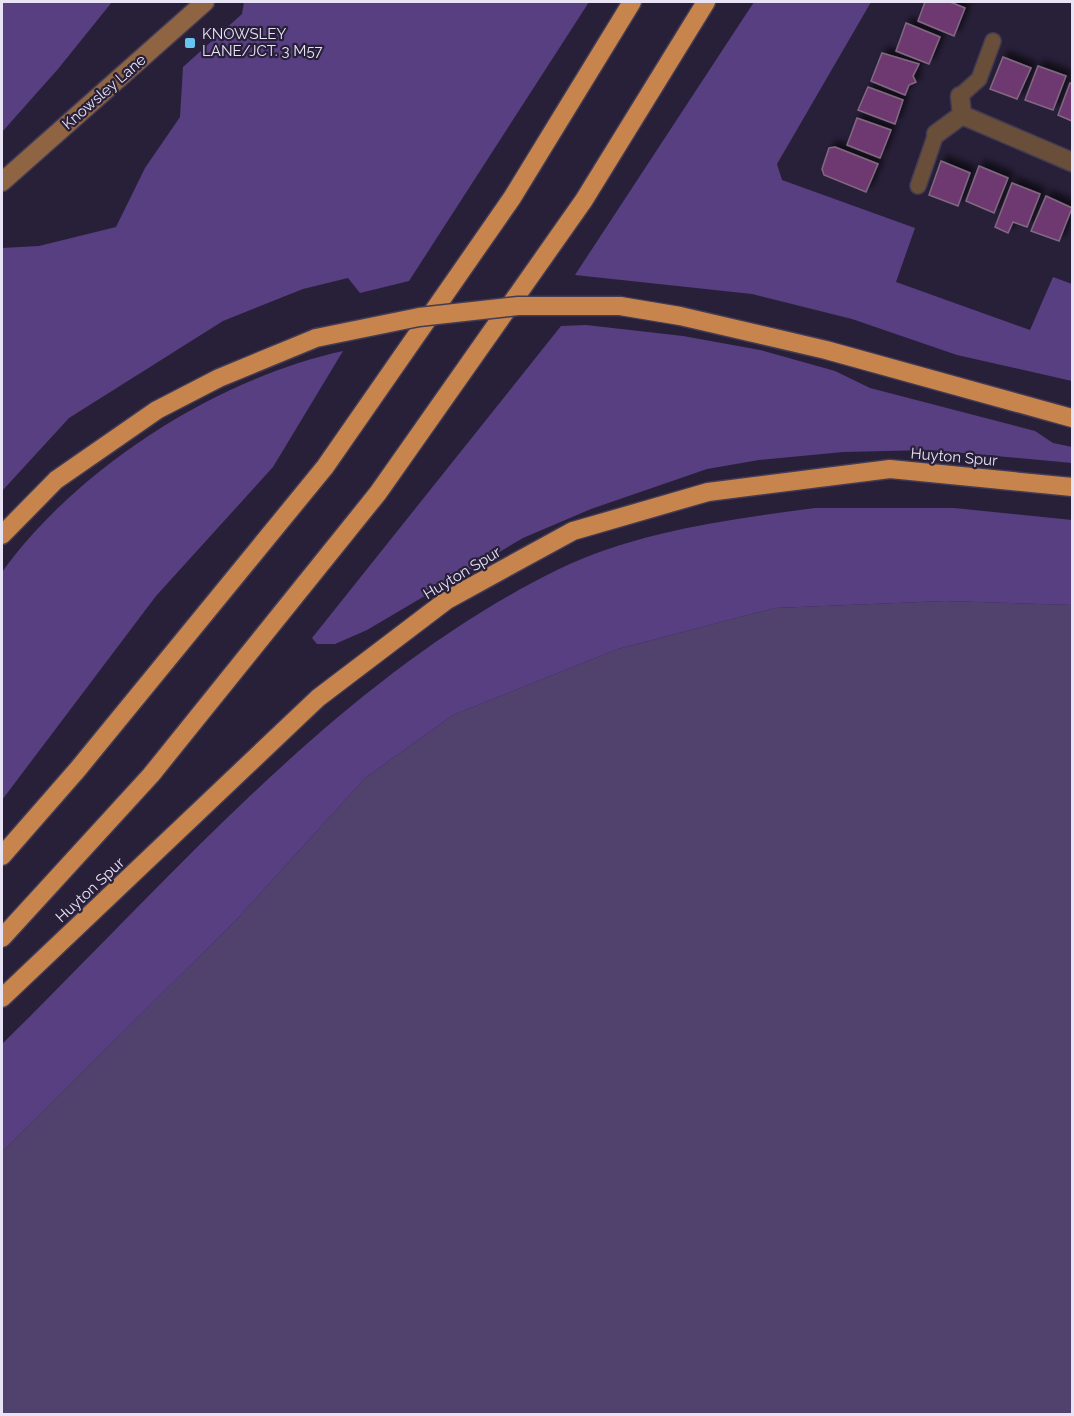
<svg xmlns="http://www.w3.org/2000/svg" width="1074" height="1416" viewBox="0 0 1074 1416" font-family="Raleway,sans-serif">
<defs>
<filter id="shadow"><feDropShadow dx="5.5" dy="-5.5" stdDeviation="3" flood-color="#0009"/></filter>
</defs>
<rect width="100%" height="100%" fill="#282039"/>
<path fill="#51426d" d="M945,601l127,4v809h-1070v-262l235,-233 128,-141 88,-63 165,-66 157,-41z"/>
<g fill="#583f82">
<path d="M2,2h110l-54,67 -56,63z"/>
<path d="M244,2h345l-180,279 -49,12 -12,-15 -45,11 -80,32 -154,97 -67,73v-243l37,-2 77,-19 29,-59 35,-51 3,-50 59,-53z"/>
<path d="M754,2h117l-94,162 5,16 133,48 -19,54 134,48 23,-53 19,7v97l-115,-26 -105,-36 -100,-25 -177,-19z"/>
<path d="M586,325l97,11 77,14 75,21 35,17 165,43 18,12 19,4v16l-142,-13 -87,2 -84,8 -52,9 -116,40 -68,29 -156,92 -32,14h-18l-5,-6 249,-312z"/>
<path d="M343,351l-70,116 -117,129 -154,204v-228c76,-105 214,-193 341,-221z"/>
<path d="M815,508h139l118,12v85l-127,-4 -170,7 -157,41 -165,66 -88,63 -128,141 -235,233v-108c171,-167 338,-367 555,-474 81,-39 170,-50 258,-62z"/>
</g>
<g fill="#6e3870" stroke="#816981" stroke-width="1.5" filter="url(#shadow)">
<path d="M925,2h25l15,6 -11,28 -36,-15z"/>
<path d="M906,23l34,14 -11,27 -33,-13z"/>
<path d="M882,53l37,11 -6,12 3,6 -7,3 -4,10 -34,-14z"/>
<path d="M1003,57l28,11 -14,31 -27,-10z"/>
<path d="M1038,66l28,10 -13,34 -28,-10z"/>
<path d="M1070,83l2,1v37l-14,-6z"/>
<path d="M868,87l35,13 -8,24 -37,-14z"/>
<path d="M857,118l34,12 -11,28 -33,-13z"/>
<path d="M835,147l43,17 -12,28 -42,-17 -2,-6 7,-21z"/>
<path d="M941,161l29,12 -12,33 -29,-11z"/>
<path d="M979,166l29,12 -14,35 -28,-12z"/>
<path d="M1012,183l28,11 -13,33 -14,-5 -5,11 -13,-6z"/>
<path d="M1046,196l26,12 -13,33 -28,-10z"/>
</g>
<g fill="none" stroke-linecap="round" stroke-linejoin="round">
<g stroke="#433b53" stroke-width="18">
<g id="service">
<path d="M960,96l19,-17 14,-38"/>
<path d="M918,186l18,-52"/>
</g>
</g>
<g stroke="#433b53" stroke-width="21">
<g id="minor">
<path d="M962,115l110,47"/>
<path d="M936,134l26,-19 -2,-19"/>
</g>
</g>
<g stroke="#433b53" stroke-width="21">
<path id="secondary" d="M2,182l203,-180"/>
</g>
<g stroke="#433b53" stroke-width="21">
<g id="motorway">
<path d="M620,306l60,10 146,34 246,68"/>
<path d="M2,535l54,-55 101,-70 62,-32 97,-40"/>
<path d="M2,856l76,-87 247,-302 187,-269 120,-196"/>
<path d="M2,938l149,-163 227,-282 206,-293 122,-198"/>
<path d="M2,998l316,-300 129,-98 126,-69 135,-39 182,-23 182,18"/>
</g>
</g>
<use href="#service" stroke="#694e39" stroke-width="15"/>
<use href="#minor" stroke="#694e39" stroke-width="18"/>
<use href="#secondary" stroke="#8f6442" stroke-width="18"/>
<use href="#motorway" stroke="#c7844c" stroke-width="18"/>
<g stroke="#433b53" stroke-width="21" stroke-linecap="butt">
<path id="motorway-bridge" d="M316,338l103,-21 99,-11h102"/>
</g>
<use href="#motorway-bridge" stroke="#c7844c" stroke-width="18"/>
</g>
<rect fill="#67c4f0" stroke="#282039" stroke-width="2" x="184" y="37" width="12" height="12" rx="3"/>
<g text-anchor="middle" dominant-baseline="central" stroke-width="4.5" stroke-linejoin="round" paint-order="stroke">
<g font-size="15" fill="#e8e4f5" stroke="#282039" text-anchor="start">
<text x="202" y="34">KNOWSLEY<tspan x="202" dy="17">LANE/JCT. 3 M57</tspan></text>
</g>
<g font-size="15" fill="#e8e4f5" stroke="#282039">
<text transform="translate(104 92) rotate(-41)">Knowsley Lane</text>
<text transform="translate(954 457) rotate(5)">Huyton Spur</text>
<text transform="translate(462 573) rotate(-31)">Huyton Spur</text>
<text transform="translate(90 890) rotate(-43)">Huyton Spur</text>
</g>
</g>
<rect width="1074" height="1416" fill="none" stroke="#e8e4f5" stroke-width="6"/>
</svg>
